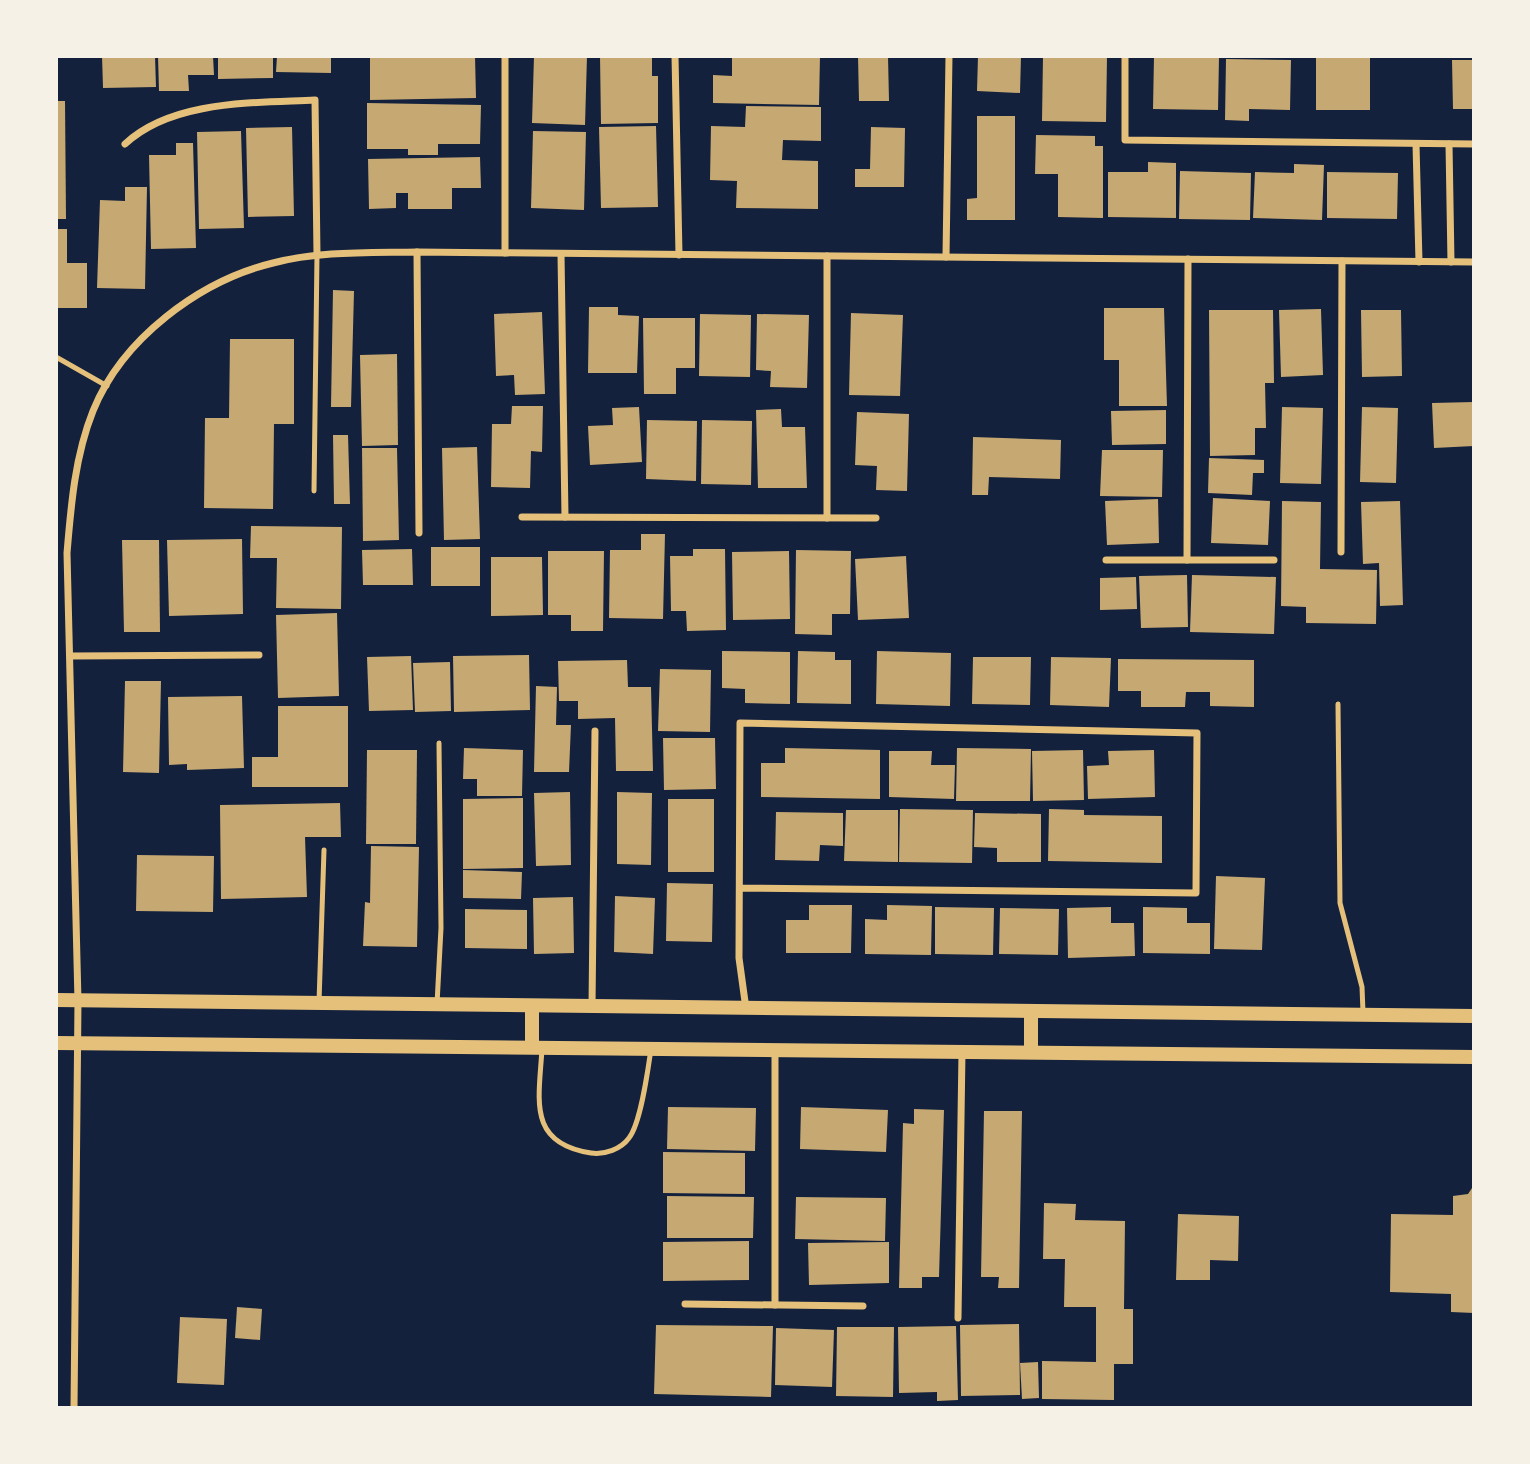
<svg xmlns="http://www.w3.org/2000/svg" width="1530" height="1464" viewBox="0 0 1530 1464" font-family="Montserrat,sans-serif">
<rect width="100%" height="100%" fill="#14213d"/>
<g fill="#c6a872">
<path d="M102,56h53l1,31 -53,1z"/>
<path d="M158,56h55l1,19h-26l1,16h-30z"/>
<path d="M218,56h55v22l-55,1z"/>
<path d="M277,56h54v17l-55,-1z"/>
<path d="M370,56h105l1,42 -106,2z"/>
<path d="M534,56h53l-2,69 -53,-2z"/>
<path d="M600,56h52v20h6v47l-57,1z"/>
<path d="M732,56h88l-1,49 -106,-2v-28l19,1z"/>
<path d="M858,56h30l1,45h-30z"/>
<path d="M978,56h43l-1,37 -43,-2z"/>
<path d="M1043,56h64l-1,66 -64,-1z"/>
<path d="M1154,56l65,1 -1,53 -65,-1z"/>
<path d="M1370,56v54h-54v-53z"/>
<path d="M1226,59l65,1 -1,50 -41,-1v12l-24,-1z"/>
<path d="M1452,60h22v49h-21z"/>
<path d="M56,101h9l1,118h-10z"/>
<path d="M367,103l114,2 -1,39h-42v11h-30v-6h-41z"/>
<path d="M746,106l75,1v34l-38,-1 -1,20 36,1v48l-82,-1 1,-27 -27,-1 1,-54 34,1z"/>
<path d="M977,116h38v104h-48v-21l10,-1z"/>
<path d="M656,126l2,81 -57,1 -2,-81z"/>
<path d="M292,127l2,89 -46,1 -2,-89z"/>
<path d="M871,127l34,1 -1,59h-49v-18h15z"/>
<path d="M241,131l3,97 -45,1 -2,-97z"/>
<path d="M533,131l53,1 -2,78 -53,-2z"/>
<path d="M1036,135l59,1v10h8v72l-45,-1v-43h-23z"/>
<path d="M176,143h17l3,105 -45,1 -2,-94h27z"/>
<path d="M480,157l1,31h-29v21h-44v-16h-12v15l-27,1 -1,-50z"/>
<path d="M1148,162l28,1v55l-68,-1v-45h40z"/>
<path d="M1294,164l30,1 -2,55 -69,-2 2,-46 39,1z"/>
<path d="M1180,171l71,2 -1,47 -71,-1z"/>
<path d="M1327,172l71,1 -1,46 -70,-1z"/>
<path d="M125,187h22l-2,102 -48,-1 3,-88 25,1z"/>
<path d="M56,229h11v34h20v45h-31z"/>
<path d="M333,290l21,1 -3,116h-20z"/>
<path d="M589,307h29v8l21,1 -2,57h-49z"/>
<path d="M1104,308h60l3,98h-48v-46h-15z"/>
<path d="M1321,309l2,66 -42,2 -2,-67z"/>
<path d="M1209,310h64l1,73h-9l1,45h-11v27l-45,1z"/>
<path d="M1361,310h40l1,66 -40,1z"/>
<path d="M542,312l3,82 -30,1 -1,-20 -18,1 -2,-62z"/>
<path d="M851,313l52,2 -3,81 -51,-1z"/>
<path d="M700,314l51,1 -1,62 -51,-1z"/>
<path d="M757,314l52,1 -2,73 -37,-1 1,-16 -15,-1z"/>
<path d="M643,318h52v50h-19v26h-32z"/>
<path d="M230,339h64v85h-20l-1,85 -69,-1 1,-90h24z"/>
<path d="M397,354l1,91 -36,1 -2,-91z"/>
<path d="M1474,402v44l-40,2 -2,-45z"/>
<path d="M512,406h31l-1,46 -11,-1 -1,37 -39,-1 1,-63h19z"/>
<path d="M639,407l3,55 -52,3 -2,-39 25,-1 -1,-17z"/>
<path d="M1282,407l41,1 -2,76 -41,-1z"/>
<path d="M1362,407l36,1 -2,75 -36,-1z"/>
<path d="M781,409l1,18h23l2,61h-49l-2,-78z"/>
<path d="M1166,410v34l-54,1 -1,-34z"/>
<path d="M857,412l52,2 -2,77 -31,-1 1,-24 -22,-1z"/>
<path d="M647,420l50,1 -1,60 -50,-2z"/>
<path d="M702,420l50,1 -1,64 -50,-1z"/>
<path d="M333,435h15l2,69h-16z"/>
<path d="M973,437l88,3 -1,39 -71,-2 -1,18h-16z"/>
<path d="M477,447l3,92 -36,1 -2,-92z"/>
<path d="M362,448h35l2,92 -36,1z"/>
<path d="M1102,450h61l-1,47 -62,-1z"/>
<path d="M1209,458l55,2v13h-11l-1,22 -44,-2z"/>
<path d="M1213,498l57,3 -2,44 -57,-2z"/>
<path d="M1158,499l1,44 -52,2 -2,-44z"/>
<path d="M1282,501l39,1 -1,67 57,1 -1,54 -70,-1v-16l-25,-1z"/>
<path d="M1400,501l3,104 -23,1 -1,-43 -16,1 -2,-62z"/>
<path d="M251,526l91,1 -1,82 -65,-1 1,-50h-27z"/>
<path d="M641,534h24l-2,85 -54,-1 1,-68h31z"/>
<path d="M242,539l1,75 -74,2 -2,-76z"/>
<path d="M122,540h37l1,92h-36z"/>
<rect x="431" y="547" width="49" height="39"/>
<path d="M412,549l1,36h-50l-1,-35z"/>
<path d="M693,549h32l1,81 -39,1 -1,-20h-15l-1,-55h23z"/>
<path d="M796,550l55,1 -1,63h-18v21l-37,-1z"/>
<path d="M548,551h56l-1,80h-32v-16h-23z"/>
<path d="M789,551l1,68 -57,1 -1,-68z"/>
<path d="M906,556l3,62 -51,2 -3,-61z"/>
<path d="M491,557h51l1,58 -52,1z"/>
<path d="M1187,575l1,52 -47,1 -2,-52z"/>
<path d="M1192,575l84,2 -2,57 -84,-2z"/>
<path d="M1136,577l1,32 -37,1v-32z"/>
<path d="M337,613l2,83 -61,2 -2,-83z"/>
<path d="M722,651l68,1v52l-45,-1v-14l-23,-1z"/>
<path d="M798,651l37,1v8h16v44l-54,-1z"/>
<path d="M877,651l74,2 -1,53 -74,-2z"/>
<path d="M529,655l1,55 -76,2 -1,-56z"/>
<path d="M411,656l2,54 -44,1 -2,-54z"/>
<path d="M973,657h58l-1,48 -58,-1z"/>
<path d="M1051,657l60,1 -2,49 -59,-2z"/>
<path d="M1118,659l136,1v47l-44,-1v-14h-24l-1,15h-44v-16h-23z"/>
<path d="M627,660l1,27h23l2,84h-37l-1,-53 -37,1v-18h-19l-1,-40z"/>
<path d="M450,662l1,49 -36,1 -2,-49z"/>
<path d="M660,669l51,1 -1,62 -52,-1z"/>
<path d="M125,681h36l-2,92 -36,-1z"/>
<path d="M536,686l21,1 -1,38h15l-2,47h-35z"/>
<path d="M242,696l2,72 -57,2v-6l-18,1 -1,-68z"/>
<path d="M278,706h70v81h-96v-30h26z"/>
<path d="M663,738h52l1,51 -52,1z"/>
<path d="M464,748l59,2 -1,46h-45v-17h-14z"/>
<path d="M785,748l95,2v49l-119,-2v-34h24z"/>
<path d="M957,748l74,1 -1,52h-74z"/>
<path d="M367,750h50l-1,94h-50z"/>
<path d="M1083,750l1,50 -51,1 -1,-50z"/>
<path d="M1154,750l1,47 -67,2 -1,-33 22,-1 -1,-14z"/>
<path d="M889,751h43l-1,14h24l-1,34 -65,-2z"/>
<path d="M570,792l1,73 -35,1 -2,-73z"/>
<path d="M617,792l35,1 -1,72 -34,-1z"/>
<path d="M523,798v70l-60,1v-70z"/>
<rect x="668" y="799" width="46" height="73"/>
<path d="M340,803l1,34h-36l2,60 -86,2 -1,-94z"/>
<path d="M900,809l73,1 -1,53 -73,-1z"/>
<path d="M1049,809l35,1v5l78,1v47l-114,-2z"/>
<path d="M846,810h52v52l-54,-1z"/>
<path d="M776,812l67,1v33l-23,-1 -1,16 -44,-1z"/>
<path d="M975,813l66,1v48h-44v-14l-23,-1z"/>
<path d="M371,846l48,1 -2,100 -54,-1 2,-44 5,1z"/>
<path d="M137,855l77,1 -1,56 -77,-1z"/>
<path d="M463,870l59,2 -1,27 -58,-1z"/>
<path d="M1216,876l49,2 -3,72 -48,-1z"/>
<path d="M667,883l46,1 -1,58 -46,-1z"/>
<path d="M615,896l40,2 -2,56 -39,-2z"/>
<path d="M573,897l1,56 -40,1 -1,-56z"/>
<path d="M809,905h43l-1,48h-65v-33h23z"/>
<path d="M887,905l45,1 -1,49 -66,-1v-35l22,1z"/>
<path d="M935,907l59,1 -1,47 -58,-1z"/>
<path d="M1111,907v16h23l1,33 -67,2 -1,-50z"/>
<path d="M1143,907l44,1v15h23v31l-67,-1z"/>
<path d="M1000,908l59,1 -1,46 -59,-1z"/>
<path d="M465,909l62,1v39l-62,-1z"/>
<path d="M668,1107l88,1 -1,43 -88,-2z"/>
<path d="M801,1107l87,3 -2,42 -86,-3z"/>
<path d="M914,1109l30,1 -5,167h-17v11h-23l4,-165 11,1z"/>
<path d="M984,1111h38l-3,177h-21l1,-11h-18z"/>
<path d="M663,1152l82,1v41l-82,-1z"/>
<path d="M1474,1185v128l-23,-1v-18l-61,-2 1,-78 62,1v-19l15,-2z"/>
<path d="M667,1196l87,1 -1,41h-86z"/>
<path d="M796,1197l90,1 -1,43 -90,-2z"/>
<path d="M1044,1203l32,1 -1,16 50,1 -1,88h9v55h-19v36l-72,-1v-38l54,1v-55h-32l1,-48h-22z"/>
<path d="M1178,1214l61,2 -1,45 -28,-1v20h-34z"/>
<path d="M749,1241v39l-86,1v-39z"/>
<path d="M889,1242v41l-80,2 -1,-42z"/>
<path d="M237,1307l25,2 -2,31 -25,-2z"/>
<path d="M180,1317l47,2 -3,66 -47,-2z"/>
<path d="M1019,1324l1,71 -59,1 -1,-71z"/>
<path d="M656,1325l117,1 -2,71 -117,-3z"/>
<path d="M956,1326l2,74 -21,1v-9l-38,1 -1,-66z"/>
<path d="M837,1327h57l-1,70 -57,-1z"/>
<path d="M776,1328l58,2 -2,57 -57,-2z"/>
<path d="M1038,1362l1,36 -17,1 -2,-36z"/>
</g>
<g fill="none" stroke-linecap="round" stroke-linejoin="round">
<g stroke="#e5c07b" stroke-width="5">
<path d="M56,357l51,29"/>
<path d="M314,491l3,-236"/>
<path d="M1338,704l2,199 22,84 1,25"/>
<path d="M319,1002l5,-152"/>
<path d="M437,1004l4,-76 -2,-185"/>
<path d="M542,1049c-3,51 -15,94 49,104 14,2 30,-4 38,-15 12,-15 19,-69 22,-89"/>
</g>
<g stroke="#e5c07b" stroke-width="7">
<path d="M505,56v197"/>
<path d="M675,56l4,199"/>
<path d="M1125,56v84l349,4"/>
<path d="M125,144c47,-44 129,-41 190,-44l2,155"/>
<path d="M1416,144l3,118"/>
<path d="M1449,144l2,118"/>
<path d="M417,252l2,281"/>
<path d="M561,254l4,263"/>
<path d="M827,256v262"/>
<path d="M946,257l3,-201"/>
<path d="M522,517l354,1"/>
<path d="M1341,552l1,-291"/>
<path d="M1106,560h168"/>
<path d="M1187,560l1,-301"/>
<path d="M71,656l188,-1"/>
<path d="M741,888l455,5 1,-160 -457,-10 -1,235 7,51"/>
<path d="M592,1007l3,-276"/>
<path d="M775,1050v255"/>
<path d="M685,1304l178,2"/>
<path d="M958,1318l4,-266"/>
<path d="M74,1408l4,-407 -11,-448c4,-48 8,-97 26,-142 29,-72 106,-130 180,-148 46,-12 96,-10 144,-11l1057,10"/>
</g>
<g stroke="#e5c07b" stroke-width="14">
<path d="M56,1000l1418,16"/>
<path d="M1031,1011v41"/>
<path d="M56,1043l1418,14"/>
<path d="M532,1047v-40"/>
</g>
</g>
<rect width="1530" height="1464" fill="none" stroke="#f6f1e7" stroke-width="116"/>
</svg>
